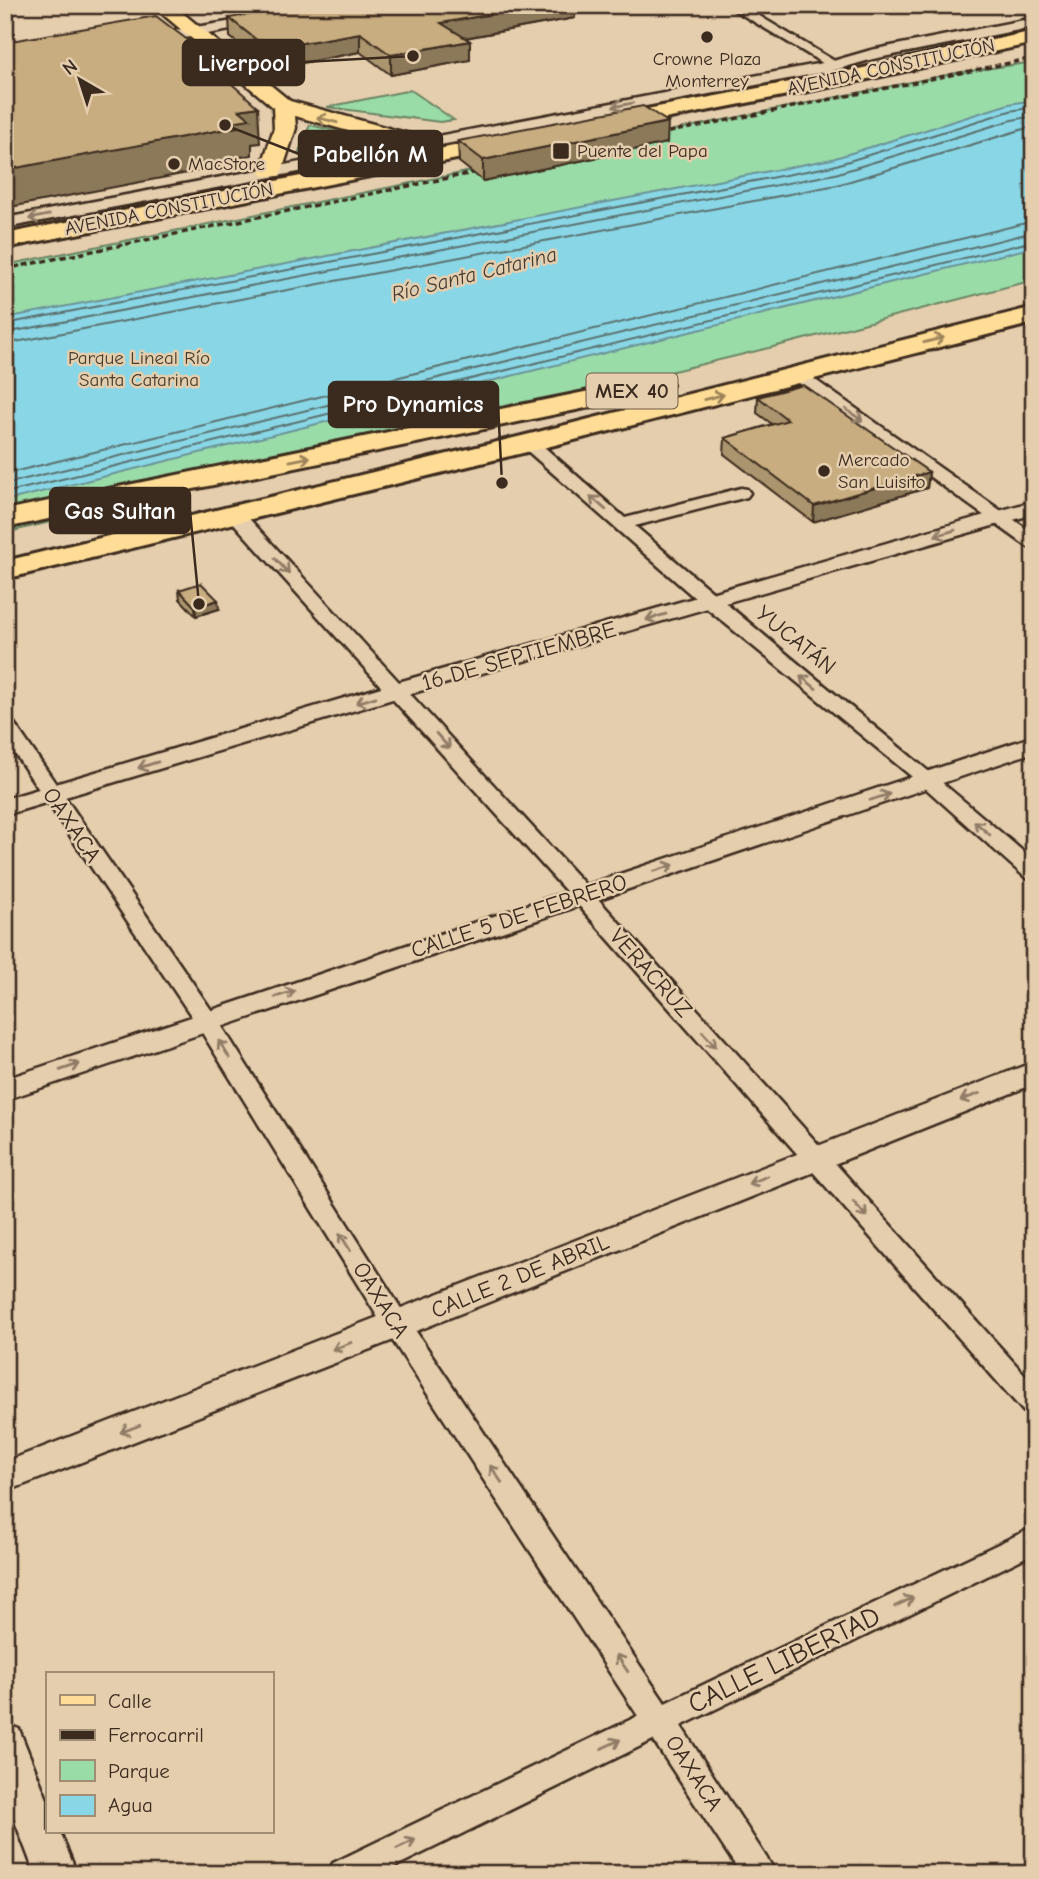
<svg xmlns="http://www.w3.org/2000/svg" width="1039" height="1879" viewBox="0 0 1039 1879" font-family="'Comic Neue',sans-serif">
<rect width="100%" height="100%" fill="#e5ceae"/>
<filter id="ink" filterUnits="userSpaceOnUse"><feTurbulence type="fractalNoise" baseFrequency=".0143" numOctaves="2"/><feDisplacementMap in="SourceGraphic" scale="14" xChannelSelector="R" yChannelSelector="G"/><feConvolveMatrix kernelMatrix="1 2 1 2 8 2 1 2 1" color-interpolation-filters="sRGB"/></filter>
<g filter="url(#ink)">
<g fill="#9adca8" stroke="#6a8363" stroke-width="2">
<path d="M1034,62v218l-253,65 -776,188v-268l951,-192z"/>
<path d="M411,90l43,30 -14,2 -113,-15z"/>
<path d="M310,125l59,14 -71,15z"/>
</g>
<path fill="#89d7e6" stroke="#6a9296" stroke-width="2" d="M1034,100v147l-1029,254v-183l827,-159 177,-55z"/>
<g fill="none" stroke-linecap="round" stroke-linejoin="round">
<g stroke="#5a6f6e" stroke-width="2">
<path d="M5,324l828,-158 177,-55 24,-4"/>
<path d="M5,333l830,-159 177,-54 22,-4"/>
<path d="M5,344l832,-159 197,-59"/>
<path d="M5,474l1029,-253"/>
<path d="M5,484l1029,-252"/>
<path d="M5,493l1029,-252"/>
</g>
<g stroke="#3b2a1e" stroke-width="5">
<g id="minor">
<path d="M726,5h15l100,60 -6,4 -4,-1z"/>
<path d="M798,370l6,2 230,162v14l-6,-1 -236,-169 -2,-3z"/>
<path d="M529,438l6,1 90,79 116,-30 6,1 3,4 -3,4 -112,29c131,114 268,221 399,335v19l-8,-2 -104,-93 -218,-179 -181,-159 -3,-4 3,-4z"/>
<path d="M236,510l6,1 348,379 444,495v30l-10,-3 -450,-512 -344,-381 -3,-4z"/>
<path d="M5,718l7,2 202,294 193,304 258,385 369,-176v26l-353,173 96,148h-36l-88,-134 -273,134h-52l5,-11 305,-147 -251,-384 -189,-306 -193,-287z"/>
</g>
</g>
<g stroke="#3b2a1e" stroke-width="5">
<g id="tertiary">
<path d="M266,16l5,1 2,3 -2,3 -127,22 -8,-5 8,-5z"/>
<path d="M1034,18v9l-161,32 -38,11 -830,158v-10l828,-157 38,-11z"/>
<path d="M1034,501v13l-628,181 -401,120v-16l383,-114z"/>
<path d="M1034,736v16l-1029,348v-21z"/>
<path d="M1034,1062v22l-625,250 -404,158v-30z"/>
<path d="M5,1724l14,5 28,70v33h13l17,42h-42l-30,-79z"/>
</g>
</g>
<g stroke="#3b2a1e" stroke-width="5">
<path id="primary" d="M152,5h21l117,96 134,37 3,5 -3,5 -8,2 -121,-34 1,12 -14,43 -3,5h-16l-3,-5 14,-43 -1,-21z"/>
</g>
<g stroke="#3b2a1e" stroke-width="6">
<g id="trunk">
<path d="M1034,31v12l-180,39 -250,49 -8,-2 -3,-5 3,-5 8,-2 250,-47z"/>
<path d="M510,135l8,2 3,5 -3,5 -513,101v-14z"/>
<path d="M1034,307v16l-495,126 -534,130v-18l521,-126z"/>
<path d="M658,377l10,2 4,6 -4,6 -663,137v-18z"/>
</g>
</g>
<use href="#minor" fill="#e5ceae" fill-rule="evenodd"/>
<use href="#tertiary" fill="#e5ceae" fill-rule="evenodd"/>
<use href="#primary" fill="#ffdd96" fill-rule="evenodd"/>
<use href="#trunk" fill="#ffdd96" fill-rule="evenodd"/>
<g stroke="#3b2a1e" stroke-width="3.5" stroke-dasharray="6 3.5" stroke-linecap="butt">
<path d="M650,136l384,-78"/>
<path d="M5,269l487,-100"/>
</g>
</g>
<g fill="#ab956e" stroke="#3b2a1e" stroke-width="2">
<path d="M229,18h346l-110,20 5,3v19l-79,15 -31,-23 -90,17 -40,-32z"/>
<path d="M458,141l209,2 -184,38 -24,-19z"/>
<path d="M758,397l171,75 -2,16 -114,34 -89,-68 1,-16 47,-14 -15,-11z"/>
<path d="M179,590l40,19 -23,7 -16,-17z"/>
</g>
<g fill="#8b795a" stroke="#3b2a1e" stroke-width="2">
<path d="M543,5h33l-1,13 -133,24 -1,-19z"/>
<path d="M360,33v19l-90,17 -2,-20z"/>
<path d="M470,41v19l-79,15v-20z"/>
<path d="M206,54l3,35 -10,-34z"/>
<path d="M258,107l2,36 -8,1v11l-12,2v6l-235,45v-38l227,-48 7,-12z"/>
<path d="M668,122l-1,21 -184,38v-21z"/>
<path d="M929,472l-2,16 -114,34 1,-16z"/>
<path d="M218,600l1,9 -23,7 -1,-9z"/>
</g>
<g fill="#c7ad80" stroke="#3b2a1e" stroke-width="2">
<path d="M304,5h239l-102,18 29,18 -79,14 -31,-22 -92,16 -39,-31z"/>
<path d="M156,16l50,38 -7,1 59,52 -19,3 11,9 -18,3 5,5 -232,43v-128z"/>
<path d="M643,106l25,16 -185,38 -25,-19z"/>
<path d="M803,385l126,87 -115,34 -89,-68 63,-18 -30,-23z"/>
<path d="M201,583l17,17 -23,7 -16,-17z"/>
</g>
<defs><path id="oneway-shaft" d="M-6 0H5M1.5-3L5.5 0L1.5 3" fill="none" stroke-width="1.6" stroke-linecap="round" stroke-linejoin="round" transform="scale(1.75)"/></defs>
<g stroke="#907c66">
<use href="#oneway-shaft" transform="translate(623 105) rotate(169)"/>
<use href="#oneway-shaft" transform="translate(39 217) rotate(169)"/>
<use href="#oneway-shaft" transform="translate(854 415) rotate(35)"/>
<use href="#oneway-shaft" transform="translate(598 503) rotate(-139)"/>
<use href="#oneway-shaft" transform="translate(945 533) rotate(164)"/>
<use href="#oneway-shaft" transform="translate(282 566) rotate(47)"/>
<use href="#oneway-shaft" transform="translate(656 617) rotate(164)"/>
<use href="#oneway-shaft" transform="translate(808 682) rotate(-141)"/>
<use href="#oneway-shaft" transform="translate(366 700) rotate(163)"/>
<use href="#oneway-shaft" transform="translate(443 741) rotate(48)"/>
<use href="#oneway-shaft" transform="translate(148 765) rotate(163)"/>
<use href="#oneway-shaft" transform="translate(880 797) rotate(-18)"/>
<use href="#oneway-shaft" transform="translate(982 828) rotate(-139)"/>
<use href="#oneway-shaft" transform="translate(664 868) rotate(-18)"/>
<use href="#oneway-shaft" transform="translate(285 994) rotate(-18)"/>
<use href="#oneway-shaft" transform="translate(709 1039) rotate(48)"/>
<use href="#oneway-shaft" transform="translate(224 1049) rotate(-122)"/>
<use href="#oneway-shaft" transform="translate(70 1067) rotate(-19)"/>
<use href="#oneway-shaft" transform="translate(970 1097) rotate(159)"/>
<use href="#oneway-shaft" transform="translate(758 1180) rotate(158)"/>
<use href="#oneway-shaft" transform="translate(860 1209) rotate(48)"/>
<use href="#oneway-shaft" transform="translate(345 1242) rotate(-122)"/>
<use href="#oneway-shaft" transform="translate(342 1346) rotate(159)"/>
<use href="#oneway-shaft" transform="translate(130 1429) rotate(159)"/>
<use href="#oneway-shaft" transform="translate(496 1474) rotate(-124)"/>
<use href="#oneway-shaft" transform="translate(904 1602) rotate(-26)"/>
<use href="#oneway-shaft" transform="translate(622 1663) rotate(-124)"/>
<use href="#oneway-shaft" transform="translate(611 1744) rotate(-26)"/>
<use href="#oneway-shaft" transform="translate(406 1844) rotate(-26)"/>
</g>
<g stroke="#9d845a">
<use href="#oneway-shaft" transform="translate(327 120) rotate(-165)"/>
<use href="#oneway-shaft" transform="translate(934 340) rotate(-14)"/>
<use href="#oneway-shaft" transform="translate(714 397) rotate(-14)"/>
<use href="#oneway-shaft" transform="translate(300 459) rotate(-11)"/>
</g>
</g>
<g fill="#3b2a1e" stroke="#e5ceae" stroke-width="2.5">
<circle cx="707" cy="37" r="7"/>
<rect x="552" y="142" width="18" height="18" rx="3.5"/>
<circle cx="174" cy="164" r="7"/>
<circle cx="824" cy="471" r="7"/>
</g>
<g text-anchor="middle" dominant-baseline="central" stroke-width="5" stroke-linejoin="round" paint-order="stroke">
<g font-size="19" fill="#3b2a1e" stroke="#e5ceae" text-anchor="start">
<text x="707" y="59" text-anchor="middle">Crowne Plaza<tspan x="707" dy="22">Monterrey</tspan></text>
<text x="577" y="151">Puente del Papa</text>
<text x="188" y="164">MacStore</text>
<text x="838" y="460">Mercado<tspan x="838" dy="22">San Luisito</tspan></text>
</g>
<g font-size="19" fill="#3b2a1e" stroke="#e5ceae">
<text transform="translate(891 67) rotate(-12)">AVENIDA CONSTITUCIÓN</text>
<text transform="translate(169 209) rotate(-11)">AVENIDA CONSTITUCIÓN</text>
</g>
<g font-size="19" fill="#443c2c" stroke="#e5ceae">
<text x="139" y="358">Parque Lineal Río<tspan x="139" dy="22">Santa Catarina</tspan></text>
</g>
<g font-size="21" font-style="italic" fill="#433b32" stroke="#e5ceae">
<text transform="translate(474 274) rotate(-14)">Río Santa Catarina</text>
</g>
<rect fill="#e5ceae" stroke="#6e5b49" stroke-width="2" x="586.5" y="373.5" width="91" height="35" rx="5"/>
<g font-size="21" font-weight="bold" fill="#3b2a1e">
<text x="632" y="391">MEX 40</text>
</g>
<g font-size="23" fill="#3b2a1e" stroke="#e5ceae">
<text transform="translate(796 640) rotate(39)">YUCATÁN</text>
<text transform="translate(519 656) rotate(-16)">16 DE SEPTIEMBRE</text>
<text transform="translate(72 825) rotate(56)">OAXACA</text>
<text transform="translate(519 916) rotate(-18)">CALLE 5 DE FEBRERO</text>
<text transform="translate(651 973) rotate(48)">VERACRUZ</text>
<text transform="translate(520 1276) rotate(-22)">CALLE 2 DE ABRIL</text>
<text transform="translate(381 1300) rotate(58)">OAXACA</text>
<text transform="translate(694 1773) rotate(57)">OAXACA</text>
</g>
<g font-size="28" fill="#3b2a1e" stroke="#e5ceae">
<text transform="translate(784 1660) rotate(-26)">CALLE LIBERTAD</text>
</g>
</g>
<path fill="none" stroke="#3b2a1e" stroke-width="2.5" d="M413 56L304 62M225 125L299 154M502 483L498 404M199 604L190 511"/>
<g fill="#3b2a1e" stroke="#e5ceae" stroke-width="2.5">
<circle cx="413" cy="56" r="7"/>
<circle cx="225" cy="125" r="7"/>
<circle cx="502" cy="483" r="7"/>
<circle cx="199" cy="604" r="7"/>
</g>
<g fill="#3b2a1e" stroke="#3b2a1e" stroke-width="2.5">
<rect x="183" y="40" width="121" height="45" rx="7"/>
<rect x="299" y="131" width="143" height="45" rx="7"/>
<rect x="329" y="382" width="169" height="45" rx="7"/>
<rect x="50" y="488" width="140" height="45" rx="7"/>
</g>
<g font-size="24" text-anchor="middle" font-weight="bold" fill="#fff">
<text x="244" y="71">Liverpool</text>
<text x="370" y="162">Pabellón M</text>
<text x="413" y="412">Pro Dynamics</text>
<text x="120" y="519">Gas Sultan</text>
</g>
<rect width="1039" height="1879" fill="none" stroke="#e5ceae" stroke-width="28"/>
<rect x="14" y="14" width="1011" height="1851" fill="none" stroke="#3b2a1e" stroke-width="2.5" filter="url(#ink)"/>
<rect x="46" y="1672" width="228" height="161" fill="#e5ceae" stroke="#a18c74" stroke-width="2"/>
<rect x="60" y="1695" width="35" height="10" fill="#ffdd96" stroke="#a18c74" stroke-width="2"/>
<text x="108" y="1708" font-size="21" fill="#3b2a1e">Calle</text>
<rect x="60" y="1730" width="35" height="10" fill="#3b2a1e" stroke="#a18c74" stroke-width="2"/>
<text x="108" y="1742" font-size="21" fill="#3b2a1e">Ferrocarril</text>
<rect x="60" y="1760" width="35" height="21" fill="#9adca8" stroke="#a18c74" stroke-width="2"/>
<text x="108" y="1778" font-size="21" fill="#3b2a1e">Parque</text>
<rect x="60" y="1795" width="35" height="21" fill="#89d7e6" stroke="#a18c74" stroke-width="2"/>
<text x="108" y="1812" font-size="21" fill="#3b2a1e">Agua</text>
<g transform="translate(80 80) rotate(321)" stroke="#e5ceae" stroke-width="5" paint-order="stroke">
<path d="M0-5L12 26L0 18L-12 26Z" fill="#3b2a1e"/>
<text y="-10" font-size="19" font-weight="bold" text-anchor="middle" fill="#3b2a1e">N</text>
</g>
</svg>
